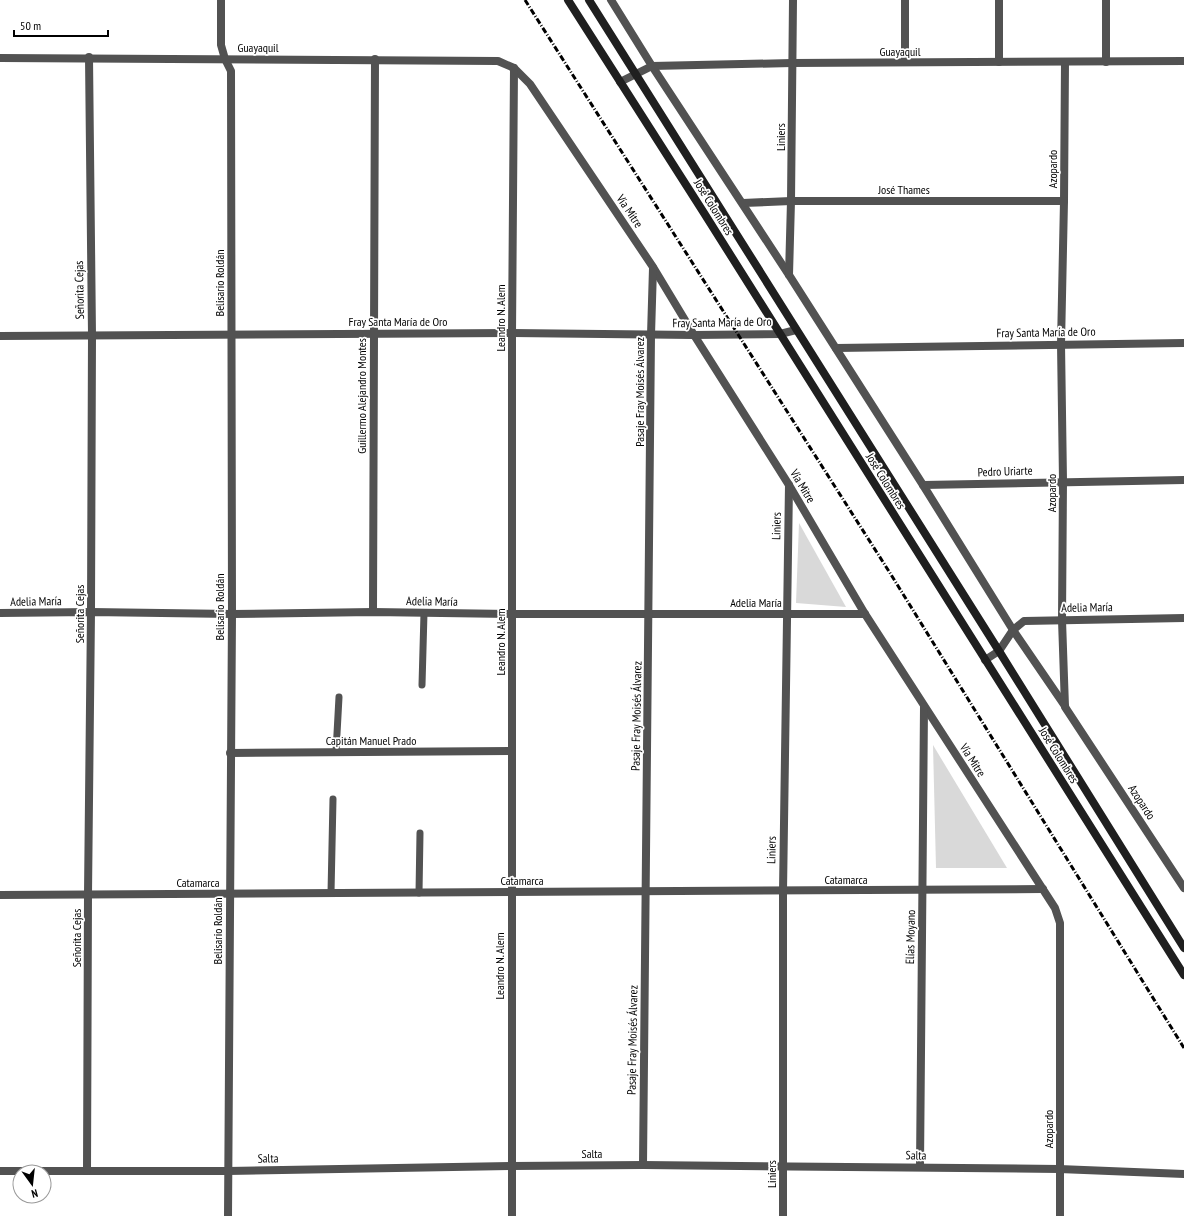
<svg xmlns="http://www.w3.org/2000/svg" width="1184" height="1216" viewBox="0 0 1184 1216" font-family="'PT Sans Narrow',sans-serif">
<rect width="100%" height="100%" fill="#fff"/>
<g fill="#d9d9d9">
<path d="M799,523l47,84 -50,-4z"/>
<path d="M933,745l74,123h-71z"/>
</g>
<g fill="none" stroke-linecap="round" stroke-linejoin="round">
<g stroke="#525252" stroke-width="7">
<path d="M422,685l2,-72"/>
<path d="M336,752l3,-55"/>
<path d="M331,893l2,-94"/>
<path d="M419,893l1,-60"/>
</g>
<g stroke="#525252" stroke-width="8">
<path d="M221,0v45l4,14 6,12 1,543 -4,602"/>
<path d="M611,0l41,66 137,209 134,210 90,145 52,76"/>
<path d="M905,0v62"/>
<path d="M999,0v62"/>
<path d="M1106,0v62"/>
<path d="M0,58l498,3 16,7 16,16 123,183 41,68 95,150 76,129 190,294 5,15v293"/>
<path d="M1065,62l-1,139 -3,143 2,137 -1,139 3,87 119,181"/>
<path d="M620,82l32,-16 140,-3 392,-2"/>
<path d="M743,203l48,-2h273"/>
<path d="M789,275l2,-74 2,-201"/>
<path d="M0,336l512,-3 182,2 86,-1 16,-4"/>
<path d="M836,348l348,-5"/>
<path d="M923,485l261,-5"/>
<path d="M373,612l2,-553"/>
<path d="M0,613l91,-1 141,2 141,-2 139,2h353"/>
<path d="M985,660l14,-9 14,-21 11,-9 160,-3"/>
<path d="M230,753l282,-2"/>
<path d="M0,895l1043,-6"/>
<path d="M643,1165l8,-830 2,-67"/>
<path d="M920,1167l4,-460"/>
<path d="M0,1171h228l284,-5 131,-1 416,4 125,5"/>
<path d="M87,1171l1,-277 3,-282 1,-277 -3,-278"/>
<path d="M512,1216v-883l2,-265"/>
<path d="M783,1216v-325l6,-406"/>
</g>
<g stroke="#1f1f1f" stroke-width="8">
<path d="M568,0l136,213 480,762"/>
<path d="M589,0l410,651 185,297"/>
</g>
<path stroke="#000" stroke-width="3" stroke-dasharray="6 2 1 2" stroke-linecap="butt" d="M525,0l365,573 294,475"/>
</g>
<g text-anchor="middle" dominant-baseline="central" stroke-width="3.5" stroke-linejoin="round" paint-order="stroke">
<g font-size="12" fill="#000" stroke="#fff">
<text x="258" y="47">Guayaquil</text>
<text x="900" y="51">Guayaquil</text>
<text transform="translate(780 137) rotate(-90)">Liniers</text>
<text transform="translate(1052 169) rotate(-90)">Azopardo</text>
<text x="904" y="189">José Thames</text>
<text transform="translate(714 207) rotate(58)">José Colombres</text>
<text transform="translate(630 211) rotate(56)">Vía Mitre</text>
<text transform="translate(219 283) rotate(-90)">Belisario Roldán</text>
<text transform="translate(79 290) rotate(-91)">Señorita Cejas</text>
<text transform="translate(500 318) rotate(-90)">Leandro N. Alem</text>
<text x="398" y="321">Fray Santa María de Oro</text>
<text transform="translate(722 322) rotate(-1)">Fray Santa María de Oro</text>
<text transform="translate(1046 332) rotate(-1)">Fray Santa María de Oro</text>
<text transform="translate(639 392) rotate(-90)">Pasaje Fray Moisés Álvarez</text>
<text transform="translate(361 396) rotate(-90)">Guillermo Alejandro Montes</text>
<text transform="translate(1005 471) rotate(-2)">Pedro Uriarte</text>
<text transform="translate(886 481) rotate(58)">José Colombres</text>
<text transform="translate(803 486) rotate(59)">Vía Mitre</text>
<text transform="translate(1051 493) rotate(-90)">Azopardo</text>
<text transform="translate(776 526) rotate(-89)">Liniers</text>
<text transform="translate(36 601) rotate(-1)">Adelia María</text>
<text transform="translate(432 601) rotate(1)">Adelia María</text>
<text x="756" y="602">Adelia María</text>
<text transform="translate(219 607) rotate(-90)">Belisario Roldán</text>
<text transform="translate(1087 607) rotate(-1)">Adelia María</text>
<text transform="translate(79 614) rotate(-90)">Señorita Cejas</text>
<text transform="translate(500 642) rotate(-90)">Leandro N. Alem</text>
<text transform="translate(636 716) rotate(-89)">Pasaje Fray Moisés Álvarez</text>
<text x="371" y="740">Capitán Manuel Prado</text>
<text transform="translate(1059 755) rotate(58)">José Colombres</text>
<text transform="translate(973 760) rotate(57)">Vía Mitre</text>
<text transform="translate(1142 802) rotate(57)">Azopardo</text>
<text transform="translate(771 850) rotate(-89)">Liniers</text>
<text x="846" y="879">Catamarca</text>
<text x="522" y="880">Catamarca</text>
<text x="198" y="882">Catamarca</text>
<text transform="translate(217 931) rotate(-90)">Belisario Roldán</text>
<text transform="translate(910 937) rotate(-89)">Elías Moyano</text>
<text transform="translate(76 938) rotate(-90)">Señorita Cejas</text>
<text transform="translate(499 966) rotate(-90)">Leandro N. Alem</text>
<text transform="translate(632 1040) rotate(-89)">Pasaje Fray Moisés Álvarez</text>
<text transform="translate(1048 1129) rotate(-90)">Azopardo</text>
<text x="592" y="1153">Salta</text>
<text transform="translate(916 1155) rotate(1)">Salta</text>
<text transform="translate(268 1158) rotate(-1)">Salta</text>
<text transform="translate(771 1174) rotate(-90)">Liniers</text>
</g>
</g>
<g transform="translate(32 1184) rotate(165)"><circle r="19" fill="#ffffff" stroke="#999999"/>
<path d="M0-3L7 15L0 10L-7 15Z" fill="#000000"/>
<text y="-6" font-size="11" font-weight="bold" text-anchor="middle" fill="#000000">N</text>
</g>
<path d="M14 30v6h94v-6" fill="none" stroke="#000000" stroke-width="2"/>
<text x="20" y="30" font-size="12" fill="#000000" stroke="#ffffff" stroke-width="3" paint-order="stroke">50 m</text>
</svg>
